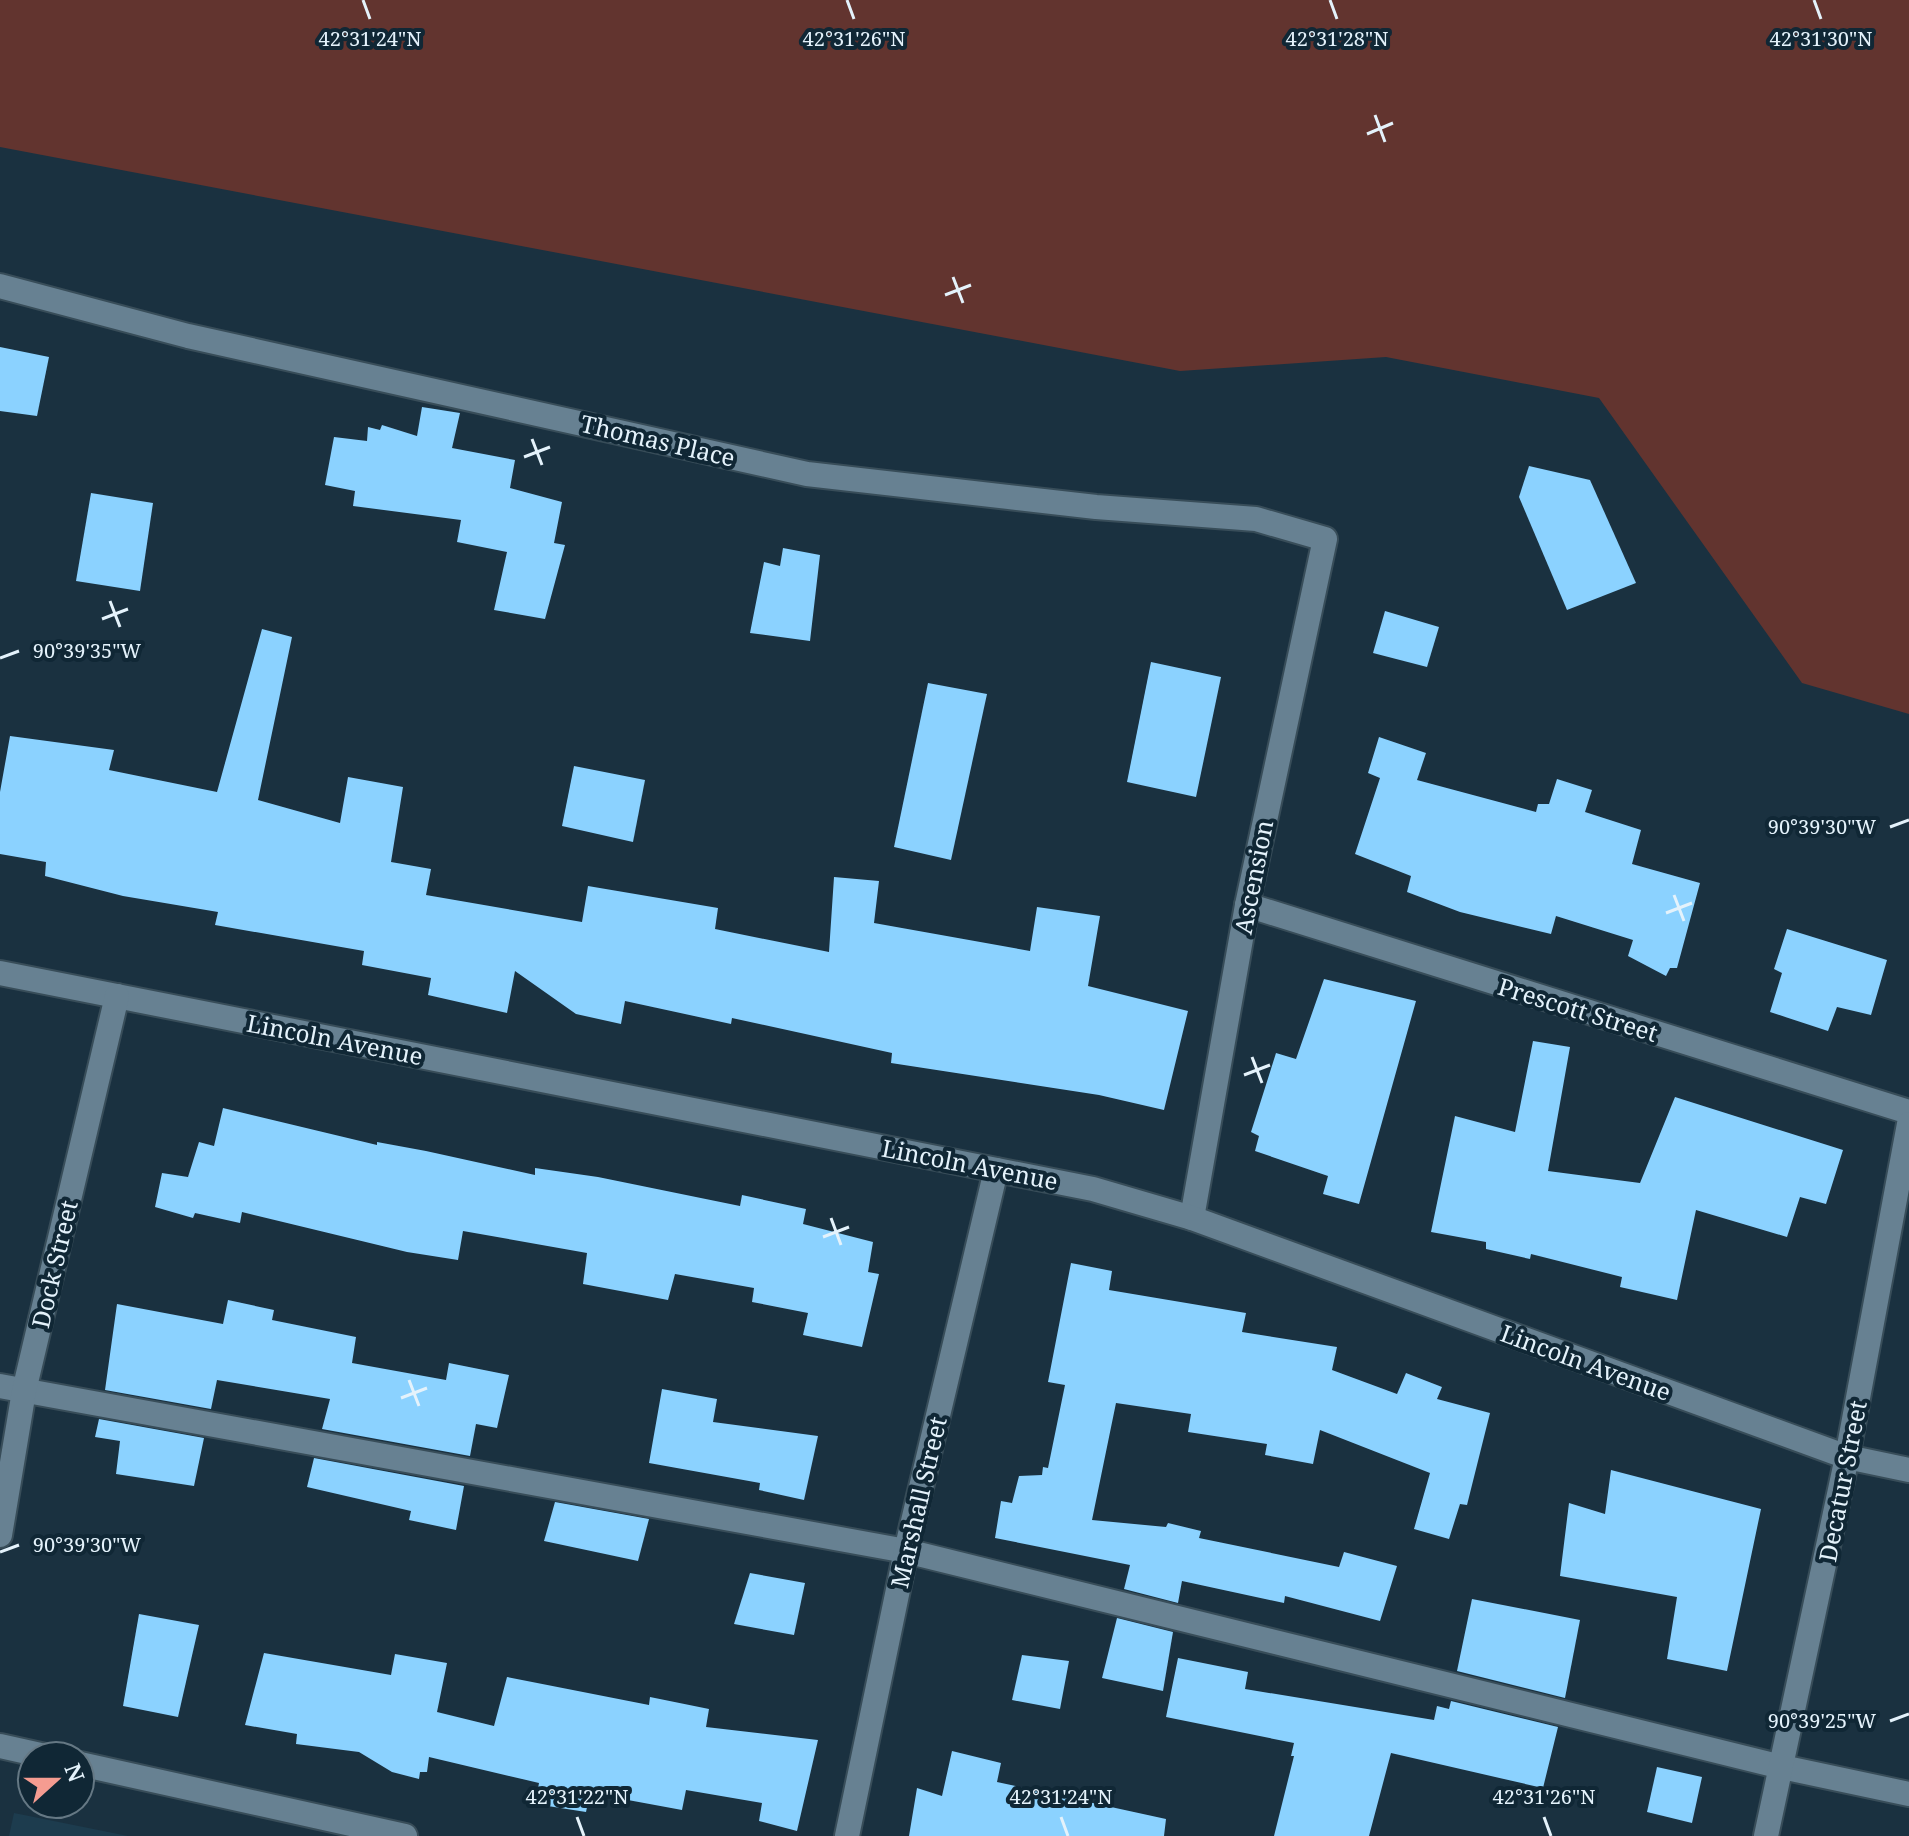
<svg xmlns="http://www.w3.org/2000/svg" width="1909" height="1836" viewBox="0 0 1909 1836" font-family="'Noto Serif',serif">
<rect width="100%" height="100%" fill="#1a3140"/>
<path fill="#1d3c4e" d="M14,1813l114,23h-119z"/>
<path fill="#62342f" d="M0,0h1909v714l-107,-31 -203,-285 -213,-41 -206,14 -1180,-224z"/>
<g fill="#8bd2ff">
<path d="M0,347l49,10 -12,59 -37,-5z"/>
<path d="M422,407l38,6 -8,35 63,12 -5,28 52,14 -8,41 11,2 -20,74 -51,-9 13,-58 -50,-10 4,-22 -108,-14 2,-15 -30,-6 9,-48 33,4 1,-14 12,3 2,-5 35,11z"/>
<path d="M1529,466l61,14 46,103 -69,27 -48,-113z"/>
<path d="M91,493l62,10 -13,88 -64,-10z"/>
<path d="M783,548l37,7 -10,86 -60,-8 14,-71 16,4z"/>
<path d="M1385,611l54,16 -12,40 -54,-14z"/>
<path d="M262,629l30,8 -34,163 82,23 8,-46 55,10 -12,75 40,7 -5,26 156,27 6,-36 130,22 -3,21 114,23 5,-75 45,4 -5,42 156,28 7,-44 63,9 -12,70 100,25 -24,99 -65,-15 -208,-32 1,-10 -160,-35 -1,6 -106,-23 -4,23 -45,-10 -61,-43 -8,42 -79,-18 3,-17 -69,-13 2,-14 -149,-26 3,-13 -95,-16 -78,-20 1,-14 -46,-8v-62l10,-56 104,14 -5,20 108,22z"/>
<path d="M1151,662l70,15 -25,120 -69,-15z"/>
<path d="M928,683l59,11 -36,166 -57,-13z"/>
<path d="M1379,737l47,16 -9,27 119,32 2,-8h11l8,-25 35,11 -7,22 56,18 -9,34 68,19 -23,85h-7l-4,8 -38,-20 5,-16 -77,-24 -5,18 -91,-22 -53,-20 4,-16 -56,-22 25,-76 -12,-5z"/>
<path d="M574,766l71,14 -12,62 -71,-16z"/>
<path d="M1787,929l100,31 -16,55 -34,-8 -9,24 -58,-19 12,-39 -8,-4z"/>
<path d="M1324,979l92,22 -57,203 -36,-10 5,-18 -73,-25 4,-15 -8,-4 25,-79 20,6z"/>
<path d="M1533,1041l37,6 -22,124 92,12 35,-86 168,53 -17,54 -26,-7 -13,40 -91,-27 -19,90 -57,-13 2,-10 -91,-23 -1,5 -44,-10v-7l-55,-10 24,-116 60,16z"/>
<path d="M223,1108l154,37v-3l49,9 109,24v-7l63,9 142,29 2,-11 64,14 -3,15 70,18 -5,30 11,2 -17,73 -59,-12 5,-22 -56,-11 2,-14 -79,-14 -7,26 -85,-16 4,-31 -124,-22 -5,29 -51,-8 -165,-40 -2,11 -45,-10 -2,5 -38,-11 7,-34 26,4 11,-35 15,4z"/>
<path d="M1071,1263l41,8 -3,19 137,23 -4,19 95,15 -5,23 65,24 9,-21 36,14 -5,12 53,14 -23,92 -7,-1 -11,35 -35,-10 16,-56 -110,-43 -7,34 -48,-9 2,-11 -79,-12 3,-18 -75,-11 -24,117 74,7 2,-4 33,8 -2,7 140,29 5,-15 53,14 -17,55 -95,-25 -1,7 -102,-22 -4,22 -54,-14 6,-24 -135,-27 6,-37 11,2 7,-27 23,-1 1,-8 5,1 17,-83 -17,-3z"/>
<path d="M228,1300l46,10 -2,10 84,17 -4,26 94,17 3,-17 60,12 -12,53 -21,-4 -6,32 -148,-27 8,-30 -113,-19 -6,29 -106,-19 12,-86 106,20z"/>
<path d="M662,1389l55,10 -4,23 105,14 -14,64 -45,-10 1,-7 -111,-20z"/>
<path d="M99,1419l105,19 -10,48 -78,-12 4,-33 -25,-4z"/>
<path d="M314,1458l150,28 -8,44 -47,-10 2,-9 -104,-24z"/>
<path d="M1611,1470l150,39 -34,162 -60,-12 10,-62 -117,-21 9,-73 36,11z"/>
<path d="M555,1502l94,17 -11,42 -94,-20z"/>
<path d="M750,1573l55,10 -11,52 -60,-11z"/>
<path d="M1472,1599l108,21 -15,78 -108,-27z"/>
<path d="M139,1614l60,11 -21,92 -55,-11z"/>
<path d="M1117,1618l56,14 -10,59 -61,-13z"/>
<path d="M264,1653l127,22 4,-21 52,9 -10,49 57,14 13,-49 142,28 1,-8 59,12 -3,18 112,13 -21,91 -38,-10 3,-18 -76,-13 -4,20 -92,-17 -4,19 -51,-8 4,-21 -110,-26 -2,15h-7l-1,7 -27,-7 -33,-20 -63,-8 1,-10 -52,-9z"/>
<path d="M1022,1655l47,6 -9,48 -48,-9z"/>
<path d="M1178,1658l70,14 -3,17 189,31 3,-14 12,3 2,-8 107,26 -15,61 -152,-35 -22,83h-95l20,-80h-3l3,-13 -128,-26z"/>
<path d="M952,1751l49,12 -4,19 169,37 -2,17h-255l8,-48 25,8z"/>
<path d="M1657,1767l45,10 -10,46 -45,-11z"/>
</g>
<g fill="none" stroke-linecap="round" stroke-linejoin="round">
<g stroke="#384d59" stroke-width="28">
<path id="lane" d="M0,1386l906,165 876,216 127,27"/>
</g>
<g stroke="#384d59" stroke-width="28">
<g id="street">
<path d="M0,286l188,50 619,138 289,33 160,12 69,20 -78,366 -55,313"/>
<path d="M1247,905l662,207"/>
<path d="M0,973l1093,216 99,29 655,239 62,13"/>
<path d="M0,1535l24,-144 93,-395"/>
<path d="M847,1836l59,-285 90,-381"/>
<path d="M1766,1836l81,-379 62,-333"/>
</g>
</g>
<g stroke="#384d59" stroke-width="28">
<g id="secondary">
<path d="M0,1746l45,10"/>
<path d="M80,1764l325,72"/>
</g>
</g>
<use href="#lane" stroke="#678192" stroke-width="24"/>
<use href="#street" stroke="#678192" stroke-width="24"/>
<use href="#secondary" stroke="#678192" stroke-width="24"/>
</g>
<path fill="none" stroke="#e4f2fb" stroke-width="3" d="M363,0l7,19M847,0l7,19M1330,0l7,19M1814,0l7,19M1375,115l10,27M1367,134l26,-11M953,277l10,26M945,295l26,-10M532,439l10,26M524,457l26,-10M110,601l10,26M102,619l26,-10M0,658l19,-7M1890,827l19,-7M1674,895l10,26M1666,913l26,-10M1252,1057l10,26M1244,1075l26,-10M831,1218l10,27M823,1237l26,-10M409,1380l10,26M401,1398l26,-10M0,1552l19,-7M1890,1721l19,-7M577,1817l7,19M1061,1817l7,19M1544,1817l7,19"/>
<g text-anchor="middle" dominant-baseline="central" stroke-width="8" stroke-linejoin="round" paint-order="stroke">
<g font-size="24" fill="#e4f2fb" stroke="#102735">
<text transform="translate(658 440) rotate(13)">Thomas Place</text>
<text transform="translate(1253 877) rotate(-79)">Ascension</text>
<text transform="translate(1578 1009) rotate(17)">Prescott Street</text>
<text transform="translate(335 1039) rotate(11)">Lincoln Avenue</text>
<text transform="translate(970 1164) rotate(11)">Lincoln Avenue</text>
<text transform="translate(54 1264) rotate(-77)">Dock Street</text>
<text transform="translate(1586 1362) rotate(20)">Lincoln Avenue</text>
<text transform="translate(1842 1481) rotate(-79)">Decatur Street</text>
<text transform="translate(918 1502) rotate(-77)">Marshall Street</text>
</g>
</g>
<g font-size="20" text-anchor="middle" fill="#e4f2fb" stroke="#102735" stroke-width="8" stroke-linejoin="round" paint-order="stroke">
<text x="1821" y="46">42°31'30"N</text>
<text x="370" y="46">42°31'24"N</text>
<text x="854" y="46">42°31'26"N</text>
<text x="1337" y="46">42°31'28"N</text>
<text x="87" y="658">90°39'35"W</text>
<text x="1822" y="834">90°39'30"W</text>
<text x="87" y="1552">90°39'30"W</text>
<text x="1822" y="1728">90°39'25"W</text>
<text x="577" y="1804">42°31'22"N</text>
<text x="1061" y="1804">42°31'24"N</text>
<text x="1544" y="1804">42°31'26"N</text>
</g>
<g transform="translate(56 1780) rotate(69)"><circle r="38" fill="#102735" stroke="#657884" stroke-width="2"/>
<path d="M0-6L14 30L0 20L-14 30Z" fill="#f59c91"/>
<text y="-12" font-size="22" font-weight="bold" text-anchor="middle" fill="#e4f2fb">N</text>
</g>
</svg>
